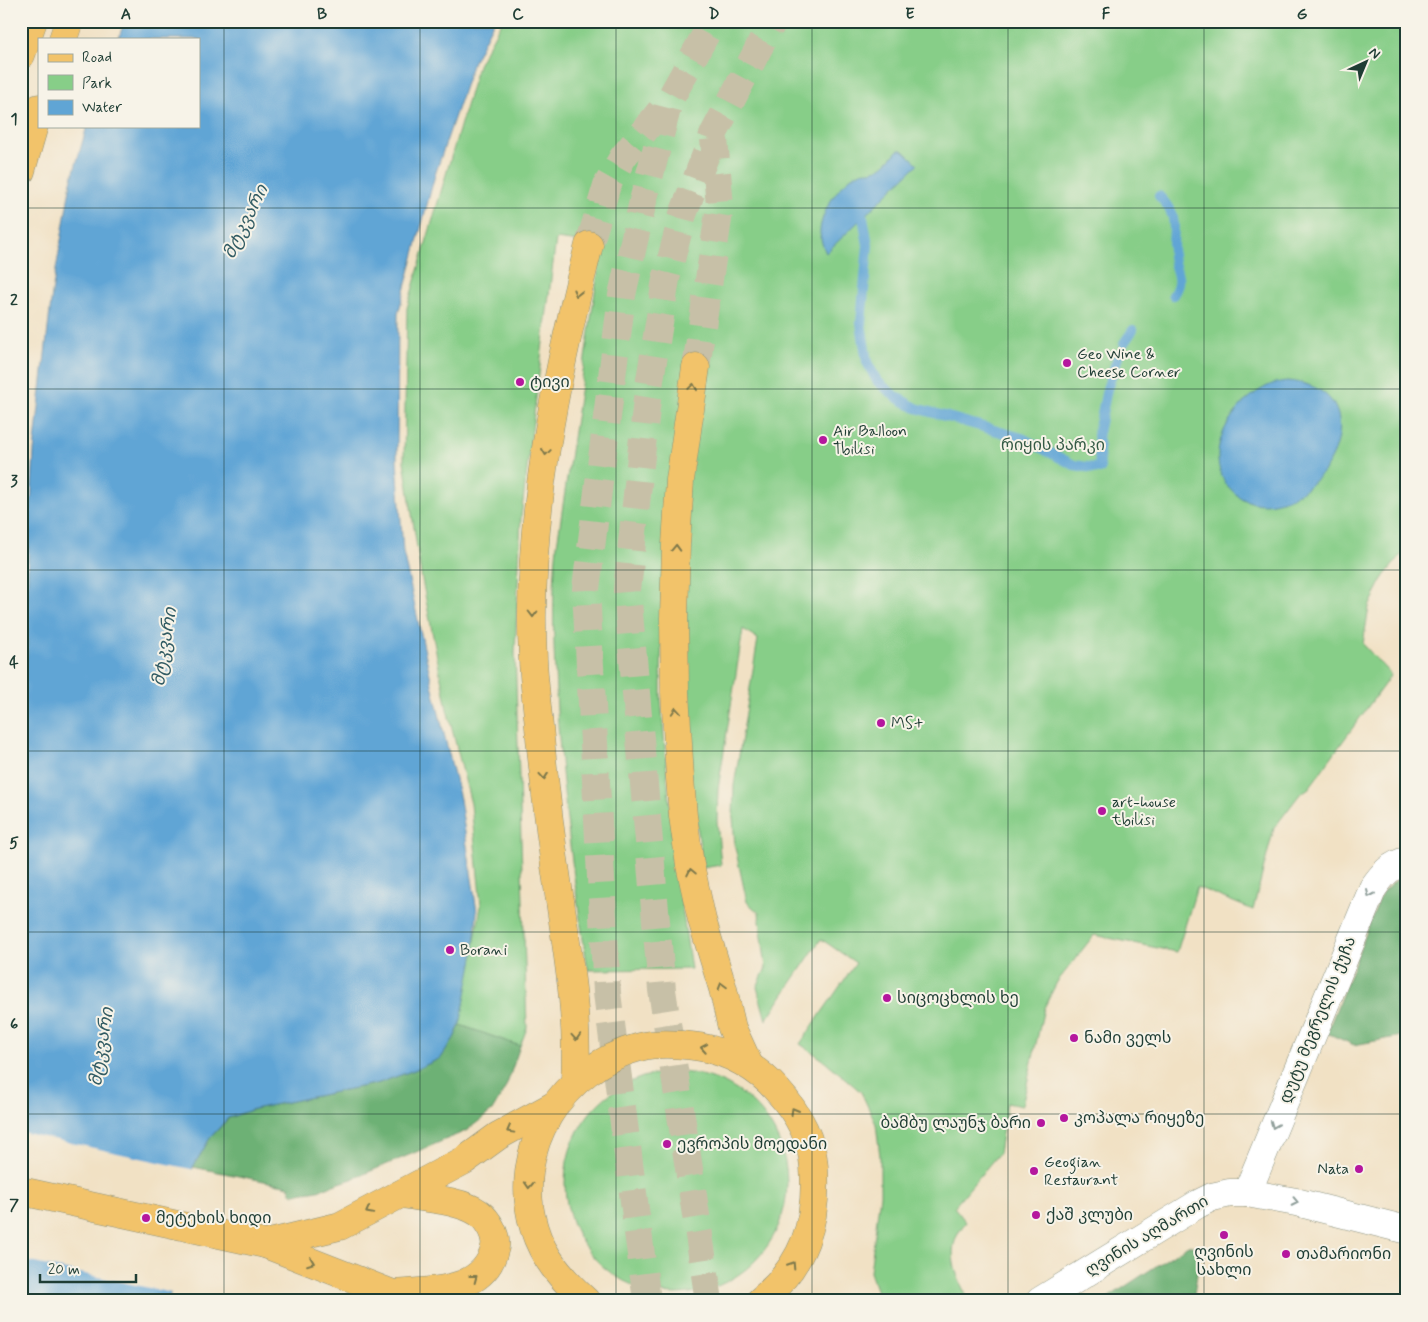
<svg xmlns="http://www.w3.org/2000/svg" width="1428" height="1322" viewBox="0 0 1428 1322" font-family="Mynerve,'Noto Sans Georgian',sans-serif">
<rect width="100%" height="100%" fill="#f7f3e8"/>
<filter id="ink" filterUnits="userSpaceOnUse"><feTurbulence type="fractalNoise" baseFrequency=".02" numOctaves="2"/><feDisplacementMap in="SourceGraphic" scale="10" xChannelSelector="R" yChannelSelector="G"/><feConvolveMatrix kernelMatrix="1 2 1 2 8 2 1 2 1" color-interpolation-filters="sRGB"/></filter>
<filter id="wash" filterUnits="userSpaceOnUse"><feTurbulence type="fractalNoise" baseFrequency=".0096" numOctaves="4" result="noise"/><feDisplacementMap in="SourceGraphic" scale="20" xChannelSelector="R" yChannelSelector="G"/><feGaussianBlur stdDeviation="1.12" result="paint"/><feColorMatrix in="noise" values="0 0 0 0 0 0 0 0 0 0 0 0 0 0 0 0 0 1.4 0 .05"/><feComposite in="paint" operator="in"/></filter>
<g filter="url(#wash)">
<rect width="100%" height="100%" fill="#f1e1c4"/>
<g fill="#87ce88" stroke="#53865e">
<path d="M502,21h905v527l-23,28 -15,31 -6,37 28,31 -82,113 -9,6 -26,34 -21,82 -56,-23 -20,65 -83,-17 -37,47 -13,26 -22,98 -15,-3 -8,50 -45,54 12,15c-23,27 -11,51 3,79h-88l-2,-3 -9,-26 10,-77v-39l-4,-32 -15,-32 -36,-31 -25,-17 56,-81 -35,-24 -55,81 -9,-33 9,-19 -7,-55 -12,-11 -12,-55 -2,-30 1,-31 24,-147 -15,-10 -25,160 -1,32 4,44 -18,3 -41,-293 -1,123 4,51 8,96 18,124 -103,1c-14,-85 -25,-172 -31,-259 -3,-56 -6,-110 0,-166l45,-300 -46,-6 -35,278 -6,135 12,376 -7,18 -60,-21 21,-119 -10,-102 -24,-95 -26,-135 -17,-113 3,-153 71,-243z"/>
<circle cx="676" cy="1183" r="111"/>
</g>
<g fill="#6db174" stroke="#467754">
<path d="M1407,870v165l-53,10 -27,-12 55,-140z"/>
<path d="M460,1025l60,21 -14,41 -14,24 -26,20 -114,48 -34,11 -26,4 -3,-8 -96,-19 17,-29 19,-20 25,-9 125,-26 38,-14 24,-11 13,-20z"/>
<path d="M1188,1245l13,3 -8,53h-90z"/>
</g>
<g fill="#60a5d5" stroke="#407184">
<path d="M125,21h369l-22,44 -37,110 -37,139 -1,146 6,92 31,141 26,106 17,113 -4,46 -13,67 -6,13 -13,20 -24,11 -38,14 -125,26 -26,9 -18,20 -17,29 -12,52 -12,82h-148v-591l6,-56 1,-97 6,-106 18,-158 19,-111 16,-56h112v-87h-81z"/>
<path d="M898,150h5l15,14 -92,89c-3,-6 -5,-12 -6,-19 -1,-20 20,-53 39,-61 5,-3 10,-1 15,-3 10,-2 18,-13 24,-20z"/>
<path d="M1287,381c81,5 59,96 -2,119 -12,4 -25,6 -37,1 -8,-2 -16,-10 -21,-16 -24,-33 4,-79 35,-96 8,-5 16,-7 25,-8z"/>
</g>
<path fill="#f1e1c4" d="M21,1132l174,38 -12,49 -11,74 -151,-33z"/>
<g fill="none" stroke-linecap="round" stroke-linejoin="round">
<g stroke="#60a5d5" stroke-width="10">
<path d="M1159,196c22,23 13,31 14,58 0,17 12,23 0,41"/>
<path d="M863,217l5,28 -7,78 6,39 10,19 19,16 20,11 106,30 52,27 26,4 -2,-36 9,-44 11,-32"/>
<path d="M1124,343l9,-13"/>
</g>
</g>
</g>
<g filter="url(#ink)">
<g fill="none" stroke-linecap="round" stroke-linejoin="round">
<g stroke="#c7c0a7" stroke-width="28" stroke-dasharray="28 14" stroke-linecap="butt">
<path d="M589,245l18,-60 16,-28 40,-49"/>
<path d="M696,367l24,-161 -6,-67"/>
<path d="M647,1301l-40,-308 -21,-404 36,-294 21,-94 26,-100 44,-80"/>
<path d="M709,1301l-47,-311 -35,-400 20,-191 19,-120 16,-62 32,-84 59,-112"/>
</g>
<g stroke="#888f7c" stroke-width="29">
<g id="minor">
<path d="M1247,1193l126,-305c9,-13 18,-24 34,-27"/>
<path d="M1040,1301l158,-97 14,-7 18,-4h17l49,9 111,28"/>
</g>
</g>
<g stroke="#888f7c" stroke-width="29">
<g id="major">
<path d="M696,367l-16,113 -4,65 -2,73 1,74 5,86 3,38 7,49 12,55 21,69 9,39 17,37"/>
<path d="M575,1080c4,-65 -8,-129 -17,-193 -8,-53 -14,-106 -19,-160 -2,-22 -5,-45 -6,-67 -7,-140 22,-280 56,-415"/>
<path d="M21,1191l244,53 75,-18 125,-66 33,-24 55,-30"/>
<path d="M265,1244l128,50 18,6"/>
<path d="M393,1294c38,-4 92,0 102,-47 2,-12 -7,-27 -16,-34 -18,-13 -55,-15 -78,-19"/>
<path d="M586,1301c-23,-21 -43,-43 -52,-73 -24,-80 28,-161 106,-181 19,-5 40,-3 60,0 29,5 58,21 77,43 19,21 35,48 37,77 4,56 -10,98 -54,134"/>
</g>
</g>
<g stroke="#888f7c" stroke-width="29">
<g id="highway">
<path d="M63,39l6,-18"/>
<path d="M21,55l12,-34"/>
<path d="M21,171l18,-63"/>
</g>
</g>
<use href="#minor" stroke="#fff" stroke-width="28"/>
<use href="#major" stroke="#f2c36a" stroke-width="28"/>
<use href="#highway" stroke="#f2c36a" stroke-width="28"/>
</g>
<defs><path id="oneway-chevron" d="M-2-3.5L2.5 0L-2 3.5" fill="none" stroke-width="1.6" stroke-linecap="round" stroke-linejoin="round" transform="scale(1.25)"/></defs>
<g stroke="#7e794c">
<use href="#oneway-chevron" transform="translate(577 293) rotate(104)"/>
<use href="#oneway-chevron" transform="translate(693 387) rotate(-82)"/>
<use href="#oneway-chevron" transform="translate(546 452) rotate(98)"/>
<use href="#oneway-chevron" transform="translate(676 548) rotate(-88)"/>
<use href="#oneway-chevron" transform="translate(533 614) rotate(90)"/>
<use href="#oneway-chevron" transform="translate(676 711) rotate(-94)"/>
<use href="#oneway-chevron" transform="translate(544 776) rotate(85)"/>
<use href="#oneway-chevron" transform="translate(691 872) rotate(-102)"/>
<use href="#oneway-chevron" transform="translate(722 986) rotate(-106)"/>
<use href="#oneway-chevron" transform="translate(576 1037) rotate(86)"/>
<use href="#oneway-chevron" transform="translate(704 1048) rotate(-170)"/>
<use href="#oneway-chevron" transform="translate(794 1111) rotate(-120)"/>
<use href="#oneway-chevron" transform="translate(510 1130) rotate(151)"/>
<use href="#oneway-chevron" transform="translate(529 1185) rotate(93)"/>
<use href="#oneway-chevron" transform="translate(369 1211) rotate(152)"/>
<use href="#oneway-chevron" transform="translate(311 1262) rotate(21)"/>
<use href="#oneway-chevron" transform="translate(792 1265) rotate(-57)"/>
<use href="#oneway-chevron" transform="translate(474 1278) rotate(-37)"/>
</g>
<g stroke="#8f9e9a">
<use href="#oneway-chevron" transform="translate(1370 894) rotate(114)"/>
<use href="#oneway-chevron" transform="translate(1274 1125) rotate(112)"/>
<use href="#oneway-chevron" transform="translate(1295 1202) rotate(12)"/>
</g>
</g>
<path fill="none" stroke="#1f3d34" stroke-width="1" stroke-opacity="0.55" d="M224,21v1280M420,21v1280M616,21v1280M812,21v1280M1008,21v1280M1204,21v1280M21,208h1386M21,389h1386M21,570h1386M21,751h1386M21,932h1386M21,1114h1386"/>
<g fill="#b5179e" stroke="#f7f3e8" stroke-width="2">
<circle cx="1067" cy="363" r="5"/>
<circle cx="520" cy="382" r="5"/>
<circle cx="823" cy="440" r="5"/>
<circle cx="881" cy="723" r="5"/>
<circle cx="1102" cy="811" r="5"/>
<circle cx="450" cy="950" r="5"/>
<circle cx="887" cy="998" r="5"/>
<circle cx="1074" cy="1038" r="5"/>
<circle cx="1064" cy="1118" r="5"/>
<circle cx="1041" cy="1123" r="5"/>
<circle cx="667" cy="1144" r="5"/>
<circle cx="1359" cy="1169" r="5"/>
<circle cx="1034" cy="1171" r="5"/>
<circle cx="1036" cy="1215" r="5"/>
<circle cx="146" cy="1218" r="5"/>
<circle cx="1224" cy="1235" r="5"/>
<circle cx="1286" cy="1254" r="5"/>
</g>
<g text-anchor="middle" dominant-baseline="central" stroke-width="4" stroke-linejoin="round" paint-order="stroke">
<g font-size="16" fill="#1f3d34" stroke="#f7f3e8" text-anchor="start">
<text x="1077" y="354">Geo Wine &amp;<tspan x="1077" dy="18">Cheese Corner</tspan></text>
<text x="530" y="382">ტივი</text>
<text x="833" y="431">Air Balloon<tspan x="833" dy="18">Tbilisi</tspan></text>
<text x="891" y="723">MS+</text>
<text x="1112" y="802">art-house<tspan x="1112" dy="18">tbilisi</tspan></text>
<text x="460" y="950">Borani</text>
<text x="897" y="998">სიცოცხლის ხე</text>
<text x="1084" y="1038">ნამი ველს</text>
<text x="1074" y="1118">კოპალა რიყეზე</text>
<text x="1031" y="1123" text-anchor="end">ბამბუ ლაუნჯ ბარი</text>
<text x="677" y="1144">ევროპის მოედანი</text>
<text x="1044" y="1162">Geogian<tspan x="1044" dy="18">Restaurant</tspan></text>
<text x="1349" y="1169" text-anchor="end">Nata</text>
<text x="1046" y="1215">ქაშ კლუბი</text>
<text x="156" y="1218">მეტეხის ხიდი</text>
<text x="1224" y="1252" text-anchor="middle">ღვინის<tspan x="1224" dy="18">სახლი</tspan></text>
<text x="1296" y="1254">თამარიონი</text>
</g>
<g font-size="16" fill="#345a45" stroke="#f7f3e8">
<text x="1053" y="445">რიყის პარკი</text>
</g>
<g font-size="16" fill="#1f3d34" stroke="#f7f3e8">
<text transform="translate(1318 1020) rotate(-68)">დუტუ მეგრელის ქუჩა</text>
<text transform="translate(1147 1236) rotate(-31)">ღვინის აღმართი</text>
</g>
<g font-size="18" font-style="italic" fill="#325c64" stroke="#f7f3e8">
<text transform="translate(246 222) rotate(-64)">მტკვარი</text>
<text transform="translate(165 647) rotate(-81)">მტკვარი</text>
<text transform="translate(102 1047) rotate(-81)">მტკვარი</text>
</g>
</g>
<rect width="1428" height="1322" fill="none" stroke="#f7f3e8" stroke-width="55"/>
<rect x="38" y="38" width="162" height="90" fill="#f7f3e8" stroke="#a1aaa0"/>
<rect x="48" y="54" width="25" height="8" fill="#f2c36a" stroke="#a1aaa0"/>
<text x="82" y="62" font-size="15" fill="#1f3d34">Road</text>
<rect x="48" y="75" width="25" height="15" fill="#87ce88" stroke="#a1aaa0"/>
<text x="82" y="88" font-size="15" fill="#1f3d34">Park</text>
<rect x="48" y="100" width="25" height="15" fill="#60a5d5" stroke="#a1aaa0"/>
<text x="82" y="112" font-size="15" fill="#1f3d34">Water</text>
<g transform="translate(1366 62) rotate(44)" stroke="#f7f3e8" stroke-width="4" paint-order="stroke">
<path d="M0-4L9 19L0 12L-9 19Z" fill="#1f3d34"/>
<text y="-8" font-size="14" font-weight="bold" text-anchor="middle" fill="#1f3d34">N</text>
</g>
<path d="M40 1274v8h96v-8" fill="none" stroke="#1f3d34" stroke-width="2.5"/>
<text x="48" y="1274" font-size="15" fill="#1f3d34" stroke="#f7f3e8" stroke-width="4" paint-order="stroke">20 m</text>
<rect x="28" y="28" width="1372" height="1266" fill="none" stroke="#1f3d34" stroke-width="2"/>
<g font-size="16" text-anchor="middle" font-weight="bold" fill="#1f3d34">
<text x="126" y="19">A</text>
<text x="322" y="19">B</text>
<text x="518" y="19">C</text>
<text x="714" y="19">D</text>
<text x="910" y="19">E</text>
<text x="1106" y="19">F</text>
<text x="1302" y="19">G</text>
<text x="14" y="124">1</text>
<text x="14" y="305">2</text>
<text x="14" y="486">3</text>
<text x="14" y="667">4</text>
<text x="14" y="848">5</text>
<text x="14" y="1029">6</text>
<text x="14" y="1210">7</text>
</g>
</svg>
